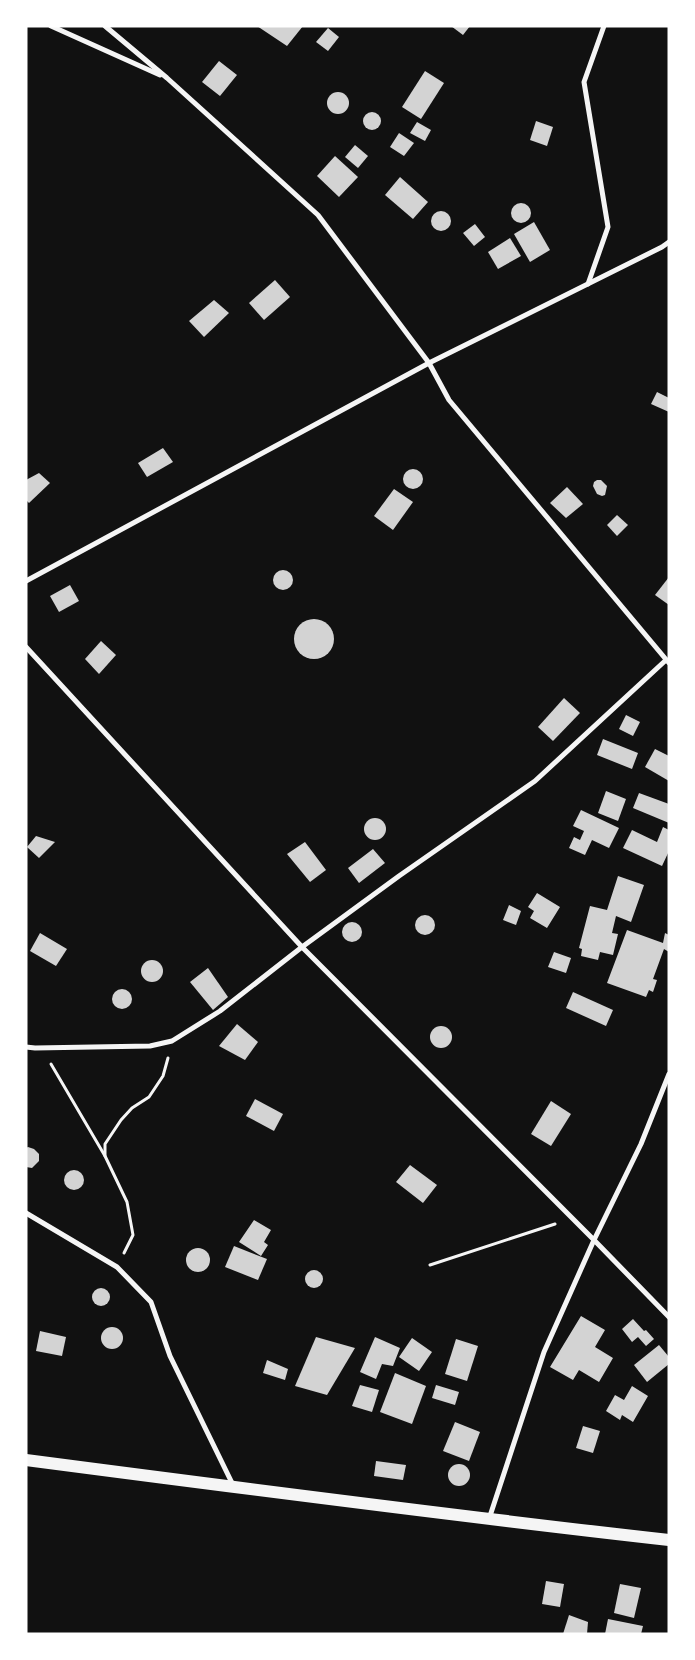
<svg xmlns="http://www.w3.org/2000/svg" width="695" height="1660" viewBox="0 0 695 1660" font-family="'Playfair Display',serif">
<rect width="100%" height="100%" fill="#111"/>
<g fill="#d3d3d3">
<path d="M257,26h46l-16,20z"/>
<path d="M451,26h19l-7,9z"/>
<path d="M328,28l11,9 -11,14 -12,-9z"/>
<path d="M219,61l18,14 -17,21 -18,-14z"/>
<path d="M425,71l19,12 -23,36 -19,-12z"/>
<circle cx="338" cy="103" r="11"/>
<circle cx="372" cy="121" r="9"/>
<path d="M536,121l17,6 -6,19 -17,-6z"/>
<path d="M417,122l14,8 -6,11 -15,-8z"/>
<path d="M399,133l15,10 -10,13 -14,-9z"/>
<path d="M355,145l13,11 -10,12 -13,-11z"/>
<path d="M335,156l23,21 -19,20 -22,-21z"/>
<path d="M400,177l28,25 -15,17 -28,-24z"/>
<circle cx="521" cy="213" r="10"/>
<circle cx="441" cy="221" r="10"/>
<path d="M534,222l16,28 -20,12 -16,-28z"/>
<path d="M475,224l10,13 -11,9 -11,-13z"/>
<path d="M510,238l11,18 -23,13 -10,-17z"/>
<path d="M275,280l15,17 -26,23 -15,-17z"/>
<path d="M214,300l15,13 -25,24 -15,-16z"/>
<path d="M657,392l12,6v14l-18,-8z"/>
<path d="M163,448l10,14 -26,15 -9,-14z"/>
<circle cx="413" cy="479" r="10"/>
<path d="M39,473l11,10 -21,20 -3,-3v-20z"/>
<path d="M597,480h4l6,6 -2,9 -3,1 -5,-2 -4,-8 1,-4z"/>
<path d="M567,487l16,17 -17,14 -16,-15z"/>
<path d="M394,489l19,13 -20,28 -19,-14z"/>
<path d="M617,515l11,10 -11,11 -10,-11z"/>
<circle cx="283" cy="580" r="10"/>
<path d="M669,577v28l-14,-10z"/>
<path d="M70,585l9,16 -20,11 -9,-16z"/>
<circle cx="314" cy="639" r="20"/>
<path d="M101,641l15,14 -17,19 -14,-15z"/>
<path d="M564,698l16,15 -27,28 -15,-14z"/>
<path d="M626,715l14,7 -7,14 -14,-7z"/>
<path d="M603,739l35,14 -6,16 -35,-14z"/>
<path d="M655,749l14,7v25l-24,-14z"/>
<path d="M606,791l20,8 -8,22 -20,-8z"/>
<path d="M639,793l30,11v19l-36,-15z"/>
<path d="M581,810l38,18 -10,20 -17,-8 -7,15 -16,-7 5,-11 6,3 4,-9 -11,-5z"/>
<circle cx="375" cy="829" r="11"/>
<path d="M663,827l6,3v21l-7,15 -39,-18 9,-18 25,12z"/>
<path d="M36,836l19,6 -16,16 -12,-11z"/>
<path d="M305,842l21,28 -16,12 -23,-28z"/>
<path d="M373,849l12,14 -26,20 -11,-15z"/>
<path d="M618,876l26,9 -13,37 -15,-6 -4,17 6,1 -5,21 -13,-3 -2,8 -17,-4 1,-7 -3,-1 11,-42 17,4z"/>
<path d="M537,893l23,14 -13,21 -17,-10 4,-7 -6,-4z"/>
<path d="M509,905l12,6 -5,14 -13,-5z"/>
<circle cx="425" cy="925" r="10"/>
<circle cx="352" cy="932" r="10"/>
<path d="M627,930l36,13 2,-10 4,2v17l-5,-3 -11,30 4,1 -4,12 -4,-2 -3,7 -39,-14z"/>
<path d="M40,933l27,16 -11,17 -26,-15z"/>
<path d="M554,952l17,6 -5,15 -18,-6z"/>
<circle cx="152" cy="971" r="11"/>
<path d="M208,968l20,29 -15,13 -23,-28z"/>
<circle cx="122" cy="999" r="10"/>
<path d="M573,992l40,18 -7,16 -40,-18z"/>
<path d="M237,1024l21,18 -13,18 -26,-14z"/>
<circle cx="441" cy="1037" r="11"/>
<path d="M255,1099l28,15 -9,17 -28,-15z"/>
<path d="M551,1101l20,13 -20,32 -20,-12z"/>
<path d="M28,1147l6,2 5,5v7l-7,7 -6,-1v-19z"/>
<path d="M410,1165l27,20 -14,18 -27,-21z"/>
<circle cx="74" cy="1180" r="10"/>
<path d="M254,1220l17,10 -7,12 4,3 -7,11 -22,-14z"/>
<path d="M234,1246l33,13 -9,21 -33,-13z"/>
<circle cx="198" cy="1260" r="12"/>
<circle cx="314" cy="1279" r="9"/>
<circle cx="101" cy="1297" r="9"/>
<path d="M581,1316l24,14 -10,17 18,11 -14,24 -20,-12 -6,10 -23,-13z"/>
<path d="M633,1319l11,12 2,-1 8,9 -8,7 -8,-9 -6,5 -10,-13z"/>
<circle cx="112" cy="1338" r="11"/>
<path d="M40,1331l26,6 -4,19 -26,-5z"/>
<path d="M316,1337l39,11 -28,47 -32,-9z"/>
<path d="M375,1337l25,11 -7,18 -11,-2 -6,15 -16,-7z"/>
<path d="M412,1338l20,14 -13,19 -20,-14z"/>
<path d="M456,1339l22,7 -11,35 -22,-7z"/>
<path d="M659,1345l10,12v7l-22,18 -13,-17z"/>
<path d="M267,1360l21,9 -3,11 -22,-7z"/>
<path d="M395,1373l31,13 -14,38 -32,-12z"/>
<path d="M360,1385l19,5 -7,22 -20,-6z"/>
<path d="M436,1385l23,7 -4,13 -23,-7z"/>
<path d="M632,1386l16,10 -15,26 -11,-7 -2,5 -14,-9 9,-16 9,5z"/>
<path d="M455,1422l25,10 -11,29 -26,-10z"/>
<path d="M583,1426l17,5 -7,22 -17,-5z"/>
<path d="M376,1461l30,4 -3,15 -29,-4z"/>
<circle cx="459" cy="1475" r="11"/>
<path d="M546,1581l18,3 -4,23 -18,-3z"/>
<path d="M620,1584l21,4 -7,30 -20,-5z"/>
<path d="M569,1615l19,7 -1,12h-24z"/>
<path d="M608,1619l35,7 -2,8h-36z"/>
</g>
<g fill="none" stroke-linecap="round" stroke-linejoin="round">
<g stroke="#f5f5f5" stroke-width="3">
<path d="M51,1064l54,92"/>
<path d="M124,1253l9,-18 -6,-33 -22,-46v-12l16,-24 11,-12 17,-11 14,-21 5,-18"/>
<path d="M430,1265l125,-41"/>
</g>
<g stroke="#f5f5f5" stroke-width="5">
<path d="M51,26l109,49"/>
<path d="M105,26l62,52 151,137 111,148 20,37 220,263"/>
<path d="M588,284l20,-57 -24,-145 20,-56"/>
<path d="M26,581l403,-218 233,-116 7,-5"/>
<path d="M26,647l276,300 292,293 75,77"/>
<path d="M26,1047l9,1 115,-2 22,-5 48,-30 82,-64 97,-71 136,-95 131,-121"/>
<path d="M26,1213l91,54 34,35 19,54 63,129"/>
<path d="M489,1519l55,-167 50,-112 47,-96 28,-70"/>
</g>
<path stroke="#f5f5f5" stroke-width="12" d="M26,1460c214,28 428,56 643,80"/>
</g>
<rect width="695" height="1660" fill="none" stroke="#ffffff" stroke-width="55"/>
</svg>
